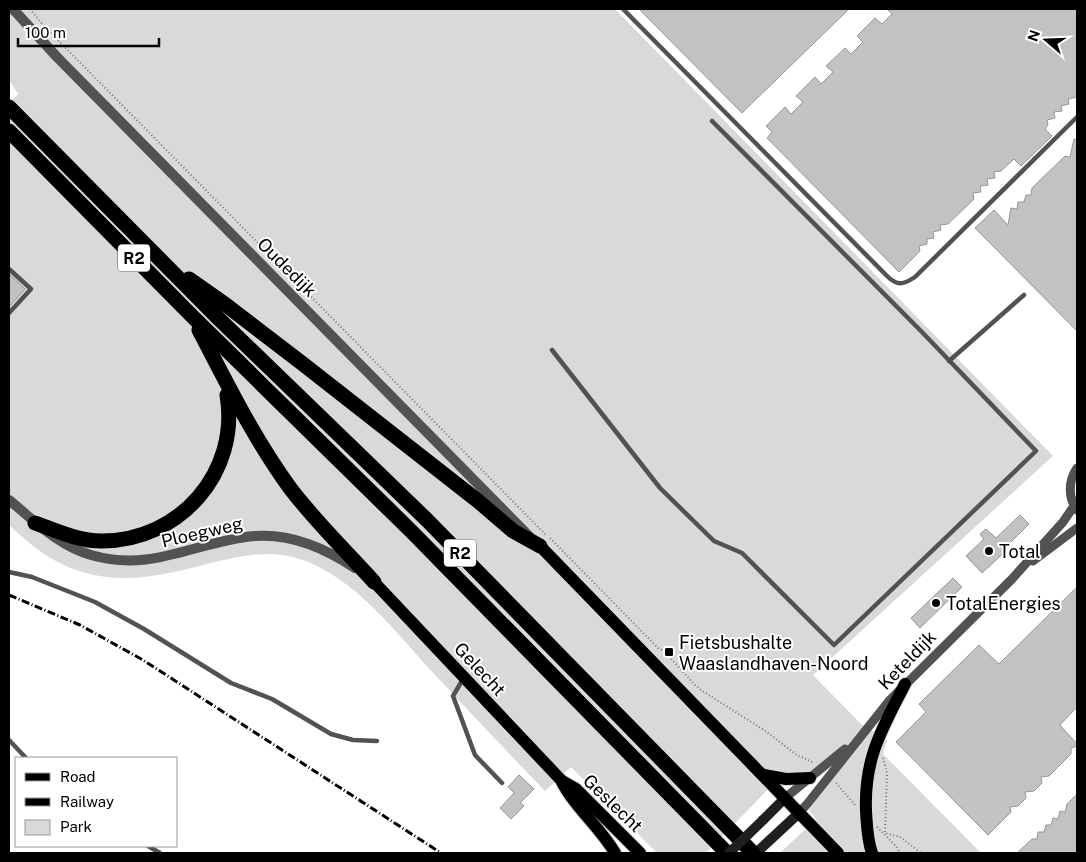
<svg xmlns="http://www.w3.org/2000/svg" width="1086" height="862" viewBox="0 0 1086 862" font-family="'Public Sans',sans-serif">
<rect width="100%" height="100%" fill="#fff"/>
<path fill="#d9d9d9" d="M9,9h606l438,447 -240,219 48,49 26,16 -4,14 98,99h-201l36,-34 -7,-9 29,-38 -13,-11 -18,12 -22,-1 -79,81h-49l-86,-86 -26,24c-37,-38 -73,-77 -109,-115 -39,-42 -81,-99 -136,-117 -32,-10 -61,-3 -93,5 -56,15 -107,25 -160,-8 -14,-9 -26,-20 -38,-31v-422l9,-9 -9,-14z"/>
<g fill="#c2c2c2" stroke="#969696">
<path d="M639,9h210l-107,104z"/>
<path d="M887,9h190v88l-9,2 1,5 -8,2 1,5 -8,1 1,6 -8,2 1,5 -3,4 7,7 -31,30 -7,-7 -13,12 -7,1 1,6 -8,1 1,6 -8,1 1,6 -8,1 1,6 -26,25 -8,1 1,5 -8,2 1,6 -7,1v5l-8,2 1,5 -21,21 -132,-134 5,-6 -6,-6 19,-19 6,7 12,-12 -7,-6 19,-19 6,7 12,-12 -7,-6 19,-18 6,6 12,-12 -6,-6 18,-18 7,6 10,-10z"/>
<path d="M1074,139l3,1v191l-102,-103 19,-18 14,15 3,-17 6,1 1,-7h6l2,-7h5l1,-7 33,-32 5,1z"/>
<path d="M9,274l16,15 -16,18z"/>
<path d="M1020,515l9,9 -24,24 2,2 -25,23 -16,-17 18,-17 -4,-5 6,-5 10,9z"/>
<path d="M953,578l9,9 -42,41 -9,-10z"/>
<path d="M1077,587v120l-17,18 17,19v2l-6,2v6l-22,22 -8,1 1,6 -8,8 -9,1 1,6 -8,8 -8,1 1,5 -23,23 -92,-93 30,-30 -7,-8 60,-59 20,19z"/>
<path d="M519,775l15,14 -14,14 4,3 -13,13 -11,-11 14,-15 -6,-6z"/>
<path d="M1077,794v59h-60l15,-14h5l1,-7h6l2,-7h5l2,-7 5,1 2,-8 5,1 2,-8z"/>
</g>
<g fill="none" stroke-linecap="round" stroke-linejoin="round">
<g stroke="#dbdbdb" stroke-width="14">
<g id="primary">
<path d="M540,546l298,307"/>
<path d="M374,582l187,198c14,28 39,47 54,73"/>
<path d="M764,775l22,4 24,-1"/>
<path d="M562,781l14,8 64,64"/>
<path d="M872,853c-5,-14 -5,-27 -6,-42 -2,-53 16,-82 39,-127"/>
</g>
</g>
<g stroke="#dbdbdb" stroke-width="16">
<g id="motorway">
<path d="M9,107l208,210 210,203 326,333"/>
<path d="M9,131l184,186 219,215 315,321"/>
<path d="M189,279l37,26 77,59 175,137 35,30 27,15"/>
<path d="M199,330c29,55 54,107 91,158 25,33 56,63 84,94"/>
<path d="M35,523c22,8 43,18 67,18 78,0 138,-69 125,-146"/>
</g>
</g>
<g stroke="#747474" stroke-width="2" stroke-dasharray="1 2.5" stroke-linecap="butt">
<path d="M30,9l14,17 502,509"/>
<path d="M550,538l108,110 6,3 32,35 8,6 60,38 33,25 17,8"/>
<path d="M883,758l4,15 -2,60 15,4 21,16"/>
<path d="M836,783l20,23"/>
<path d="M877,827l19,19 4,7"/>
</g>
<g stroke="#525252" stroke-width="4.5">
<path d="M623,9l264,267c10,10 16,9 28,1l162,-160"/>
<path d="M9,269l22,20 -22,24"/>
<path d="M552,350l108,138 54,53 28,12 92,92 202,-194 -116,-121 -208,-209"/>
<path d="M949,361l75,-66"/>
<path d="M9,572l23,5 63,25 49,27 87,54 41,16 59,35 22,6 24,1"/>
<path d="M463,679l-10,17 22,59 27,28"/>
<path d="M9,740l17,18"/>
<path d="M148,846l12,7"/>
</g>
<g stroke="#525252" stroke-width="9">
<path d="M1077,510c-9,-12 -9,-29 0,-42"/>
<path d="M1033,561l44,-33"/>
<path d="M785,798l60,-49"/>
<path d="M798,814l10,-11 81,-102 123,-122 51,-57 11,-16"/>
</g>
<g stroke="#525252" stroke-width="10">
<path d="M13,9l43,47 474,481"/>
<path d="M9,500c26,21 48,45 82,55 63,18 104,-14 164,-19 37,-3 70,12 100,32"/>
</g>
<g stroke="#1f1f1f" stroke-width="10">
<path d="M763,820l22,-22"/>
<path d="M756,853l42,-39"/>
</g>
<use href="#primary" stroke="#000" stroke-width="12"/>
<use href="#motorway" stroke="#000" stroke-width="15"/>
<path stroke="#000" stroke-width="3" stroke-dasharray="8 2.5 1 2.5" stroke-linecap="butt" d="M9,595l71,30 63,35 298,193"/>
<path stroke="#1f1f1f" stroke-width="10" d="M729,853l34,-33"/>
</g>
<g fill="#000" stroke="#fff" stroke-width="2">
<circle cx="989" cy="551" r="5"/>
<circle cx="936" cy="603" r="5"/>
<rect x="664" y="647" width="10" height="10" rx="2.5"/>
</g>
<g text-anchor="middle" dominant-baseline="central" stroke-width="4" stroke-linejoin="round" paint-order="stroke">
<g fill="#fff" stroke="#4c4c4c" stroke-width="1">
<rect x="118" y="244.5" width="32" height="27" rx="4"/>
<rect x="444" y="539.5" width="32" height="27" rx="4"/>
</g>
<g font-size="16" font-weight="bold" fill="#000">
<text x="134" y="258">R2</text>
<text x="460" y="553">R2</text>
</g>
<g font-size="18" fill="#000" stroke="#fff">
<text transform="translate(287 267) rotate(45)">Oudedijk</text>
<text transform="translate(202 532) rotate(-13)">Ploegweg</text>
<text transform="translate(907 660) rotate(-46)">Keteldijk</text>
<text transform="translate(480 669) rotate(47)">Gelecht</text>
<text transform="translate(613 803) rotate(44)">Geslecht</text>
</g>
<g font-size="18" fill="#000" stroke="#fff" text-anchor="start">
<text x="999" y="551">Total</text>
<text x="946" y="603">TotalEnergies</text>
<text x="679" y="642">Fietsbushalte<tspan x="679" dy="21">Waaslandhaven-Noord</tspan></text>
</g>
</g>
<rect width="1086" height="862" fill="none" stroke="#000000" stroke-width="20"/>
<rect x="15" y="757" width="162" height="90" fill="#ffffff" stroke="#999999"/>
<rect x="25" y="773" width="25" height="8" fill="#000000" stroke="#999999"/>
<text x="60" y="782" font-size="15" fill="#000000">Road</text>
<rect x="25" y="798" width="25" height="8" fill="#000000" stroke="#999999"/>
<text x="60" y="807" font-size="15" fill="#000000">Railway</text>
<rect x="25" y="820" width="25" height="15" fill="#d9d9d9" stroke="#999999"/>
<text x="60" y="832" font-size="15" fill="#000000">Park</text>
<g transform="translate(1046 40) rotate(289)" stroke="#ffffff" stroke-width="4" paint-order="stroke">
<path d="M0-4L9 19L0 12L-9 19Z" fill="#000000"/>
<text y="-8" font-size="14" font-weight="bold" text-anchor="middle" fill="#000000">N</text>
</g>
<path d="M18 38v8h141v-8" fill="none" stroke="#000000" stroke-width="2.5"/>
<text x="25" y="38" font-size="15" fill="#000000" stroke="#ffffff" stroke-width="4" paint-order="stroke">100 m</text>
</svg>
